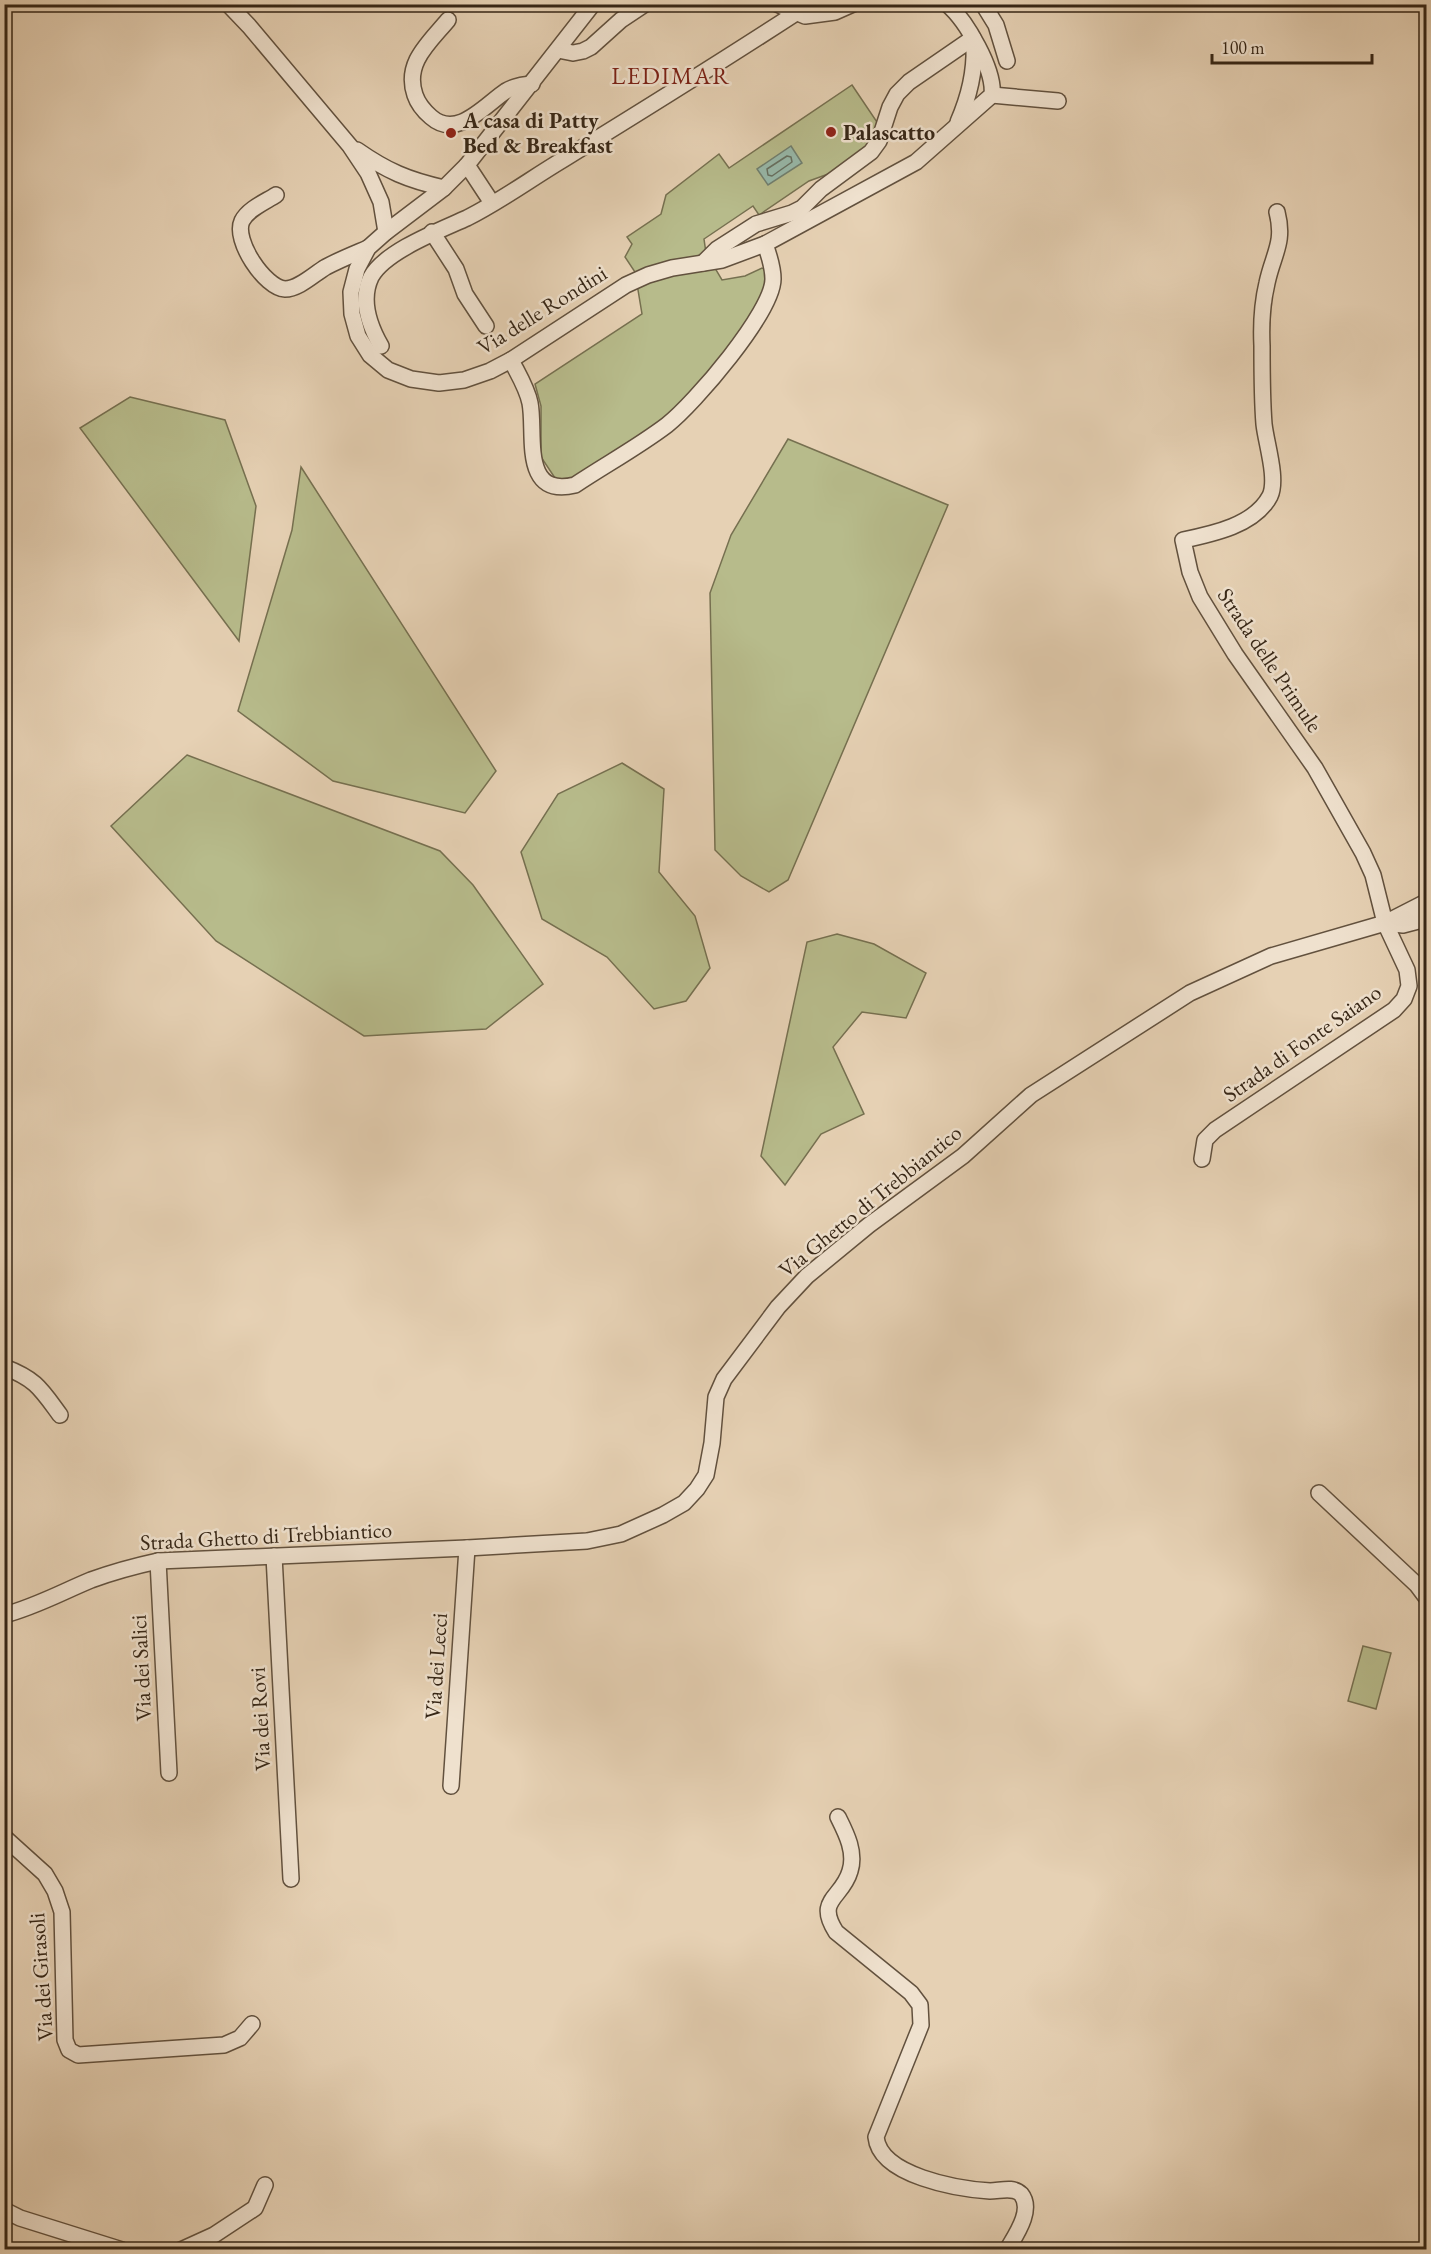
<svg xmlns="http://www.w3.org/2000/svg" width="1431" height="2254" viewBox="0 0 1431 2254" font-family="'EB Garamond',serif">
<rect width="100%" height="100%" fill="#e6d1b4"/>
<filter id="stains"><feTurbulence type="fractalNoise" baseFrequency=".00333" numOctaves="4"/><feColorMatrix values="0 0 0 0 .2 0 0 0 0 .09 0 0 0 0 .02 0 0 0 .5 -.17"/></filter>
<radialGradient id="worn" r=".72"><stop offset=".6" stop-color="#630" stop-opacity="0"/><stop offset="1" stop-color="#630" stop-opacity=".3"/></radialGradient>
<g fill="#b7bb8b" stroke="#767050" stroke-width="1.5">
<path d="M852,85l27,40 -10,20 -38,28 -22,8 -50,34 -6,-9 -49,33 2,14 16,27 23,-4 17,-8 8,4 -18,49 -72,88 -108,72h-15l-16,-24v-51l-6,-22 107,-70 -7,-42 -10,-15 7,-13 -5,-7 34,-23 5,-19 53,-41 10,14z"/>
<path d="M130,397l95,23 31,86 -17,135 -159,-213z"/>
<path d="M788,439l160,66 -160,375 -19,12 -28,-16 -26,-26 -5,-257 21,-58z"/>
<path d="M301,467l195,304 -31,42 -132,-32 -95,-70 54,-181z"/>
<path d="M187,755l253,96 33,34 70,99 -57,45 -122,7 -148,-95 -105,-115z"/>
<path d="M622,763l42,26 -5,83 36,44 15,52 -24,33 -32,8 -47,-52 -65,-38 -21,-67 37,-58z"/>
<path d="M837,934l37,10 52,29 -20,45 -44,-6 -29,35 31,67 -43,20 -36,51 -24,-29 46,-214z"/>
<path d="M1363,1646l28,7 -15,56 -28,-8z"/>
</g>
<path fill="#97b8a9" stroke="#707e6e" stroke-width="1.5" d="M791,146l11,17 -34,22 -11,-16z"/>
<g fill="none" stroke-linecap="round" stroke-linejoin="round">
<path stroke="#666f60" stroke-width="1.5" d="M787,156l4,1 1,5 -20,14 -4,-1 -1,-6z"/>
<g stroke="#62513e" stroke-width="18">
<g id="minor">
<path d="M228,4l21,22 101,120 18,27 13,29 5,30"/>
<path d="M593,4l-126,161 -23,23 -58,44 -18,16 -11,21 -6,23 1,22 6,22 12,19 18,15 23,9 28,4 25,-3 26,-9 21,-11 115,-75 22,-10 24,-7 50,-8 43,-16 151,-82 76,-67c3,-25 -26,-75 -45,-91"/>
<path d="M777,4l28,12 30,-4 18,-8"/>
<path d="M983,4l13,21 11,36"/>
<path d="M448,20c-19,23 -44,43 -33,75 3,9 9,16 16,22 26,23 54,-12 75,-26 8,-5 17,-6 26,-7"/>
<path d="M558,50l15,3 10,-2 8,-4 30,-27 24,-16"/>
<path d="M992,95l66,6"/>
<path d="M958,122c11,-25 17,-48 16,-75"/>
<path d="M357,150c30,21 51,30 87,38"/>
<path d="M467,165l25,38"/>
<path d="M276,195c-11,7 -28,14 -34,26 -9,19 23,67 43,68 14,0 29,-15 41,-22 13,-7 28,-13 42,-19"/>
<path d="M432,232l24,37 9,25 21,32"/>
<path d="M703,263l14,-14 39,-25 36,-11 10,-5 19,-19 50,-37 8,-11 11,-34 7,-13 12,-12 64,-44"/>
<path d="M381,346c-12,-21 -21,-46 -10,-69 14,-26 70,-47 96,-59 34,-17 65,-40 97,-59 78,-48 155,-96 232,-146"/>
<path d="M511,360c7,14 16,28 19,43 6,30 -10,95 45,82 30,-20 63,-38 92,-60 27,-21 106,-113 106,-146 0,-12 -4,-24 -8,-35"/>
<path d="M1385,923l18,2 23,-6"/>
<path d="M1202,1159l3,-19 10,-10 179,-120 10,-11 5,-13 -2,-16 -22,-47 -12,-48 -10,-22 -48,-85 -80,-114 -35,-57 -10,-25 -7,-32c30,-6 72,-15 87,-44 8,-17 -4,-53 -6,-72 -2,-25 -2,-52 -2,-78 -1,-21 0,-42 5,-63 6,-29 18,-40 10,-71"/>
<path d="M4,1367c32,12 37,22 56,48"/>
<path d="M1319,1493l98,92 9,12"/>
<path d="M274,1556l17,323"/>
<path d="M158,1561l11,212"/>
<path d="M4,1615c31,-8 58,-23 87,-35 22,-8 44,-14 67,-19l309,-13 120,-7 34,-7 42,-19 21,-12 13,-14 9,-14 6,-32 4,-46 8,-18 54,-72 29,-31 62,-51 94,-69 68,-61 159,-102 81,-37 114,-33 41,-21"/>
<path d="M451,1786l16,-238"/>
<path d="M838,1817c8,16 18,35 12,54 -8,28 -35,28 -14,61l75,61 9,12 1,20 -45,112c4,39 82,52 114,54 10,0 23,-5 31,3 13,16 -6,42 -14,56"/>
<path d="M4,1837l41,37 10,17 7,21 3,128 4,10 9,5 146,-10 16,-7 12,-14"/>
<path d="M4,2210l16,8 102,32"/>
<path d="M181,2250l33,-15 41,-27 10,-23"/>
</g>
</g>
<use href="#minor" stroke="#efe1ce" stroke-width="15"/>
</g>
<g fill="#8f2418" stroke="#efe1ce" stroke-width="2">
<circle cx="831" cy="132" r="6"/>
<circle cx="451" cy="133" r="6"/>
</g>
<g text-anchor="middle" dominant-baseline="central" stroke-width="5" stroke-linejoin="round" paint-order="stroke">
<g font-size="22" font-weight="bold" fill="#362616" stroke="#efe1ce" text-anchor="start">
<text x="463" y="120">A casa di Patty<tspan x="463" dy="25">Bed &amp; Breakfast</tspan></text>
<text x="843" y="132">Palascatto</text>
</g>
<g font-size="22" fill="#362616" stroke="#efe1ce">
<text transform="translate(542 310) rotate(-32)">Via delle Rondini</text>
<text transform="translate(1270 660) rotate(56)">Strada delle Primule</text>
<text transform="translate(1302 1043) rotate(-35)">Strada di Fonte Saiano</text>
<text transform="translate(870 1201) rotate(-39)">Via Ghetto di Trebbiantico</text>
<text transform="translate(266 1536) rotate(-3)">Strada Ghetto di Trebbiantico</text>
<text transform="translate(436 1666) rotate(-86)">Via dei Lecci</text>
<text transform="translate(141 1668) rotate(-93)">Via dei Salici</text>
<text transform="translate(260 1719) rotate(-93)">Via dei Rovi</text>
<text transform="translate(41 1977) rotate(-94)">Via dei Girasoli</text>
</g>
<g font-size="24" letter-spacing="1.5" fill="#7a1f14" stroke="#efe1ce">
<text x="671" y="75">LEDIMAR</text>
</g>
</g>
<rect width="1431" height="2254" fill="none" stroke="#e6d1b4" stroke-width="24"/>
<rect x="6" y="6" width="1419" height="2242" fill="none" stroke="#362616" stroke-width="3"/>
<rect x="12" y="12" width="1407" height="2230" fill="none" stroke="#362616" stroke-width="1.5"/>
<path d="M1212 54v9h160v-9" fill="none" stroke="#362616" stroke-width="3"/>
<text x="1221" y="54" font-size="18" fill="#362616" stroke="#efe1ce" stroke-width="4.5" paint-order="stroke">100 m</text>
<rect width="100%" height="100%" filter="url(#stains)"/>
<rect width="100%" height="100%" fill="url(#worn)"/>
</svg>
